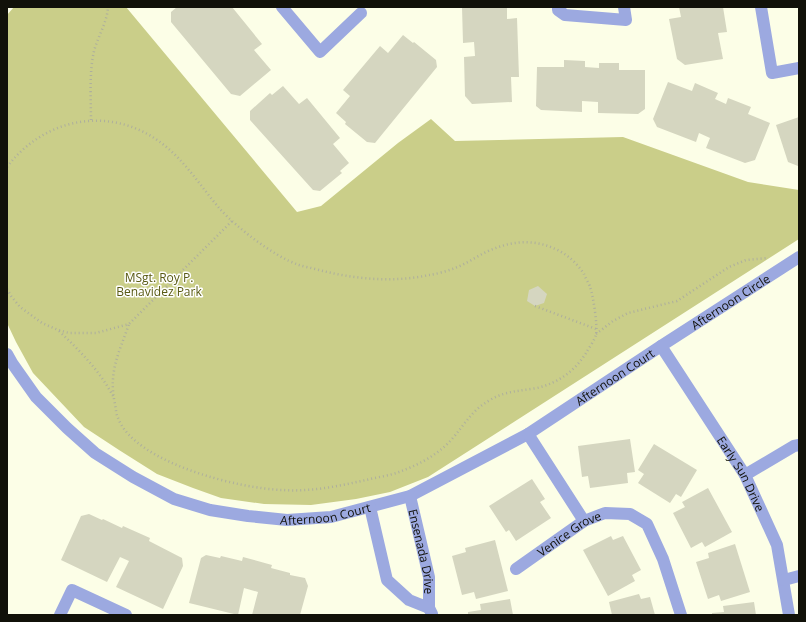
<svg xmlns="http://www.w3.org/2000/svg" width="806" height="622" viewBox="0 0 806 622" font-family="'Open Sans',sans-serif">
<rect width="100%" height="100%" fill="#fcfee7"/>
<path fill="#cace89" d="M14,7h112l171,205 24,-6 77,-63 33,-24 24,22 168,-4 125,45 51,8v49l-371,238 -38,15 -34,7 -45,6 -47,-1 -43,-6 -28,-10 -36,-14 -38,-24 -35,-23 -51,-54 -17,-31 -9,-19v-308z"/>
<g fill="#d5d6c0">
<path d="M177,7h55l30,37 -8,6 17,20 -31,26 -9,-2 -60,-72v-10z"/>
<path d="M462,7h45v12l10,-1 2,59h-8l1,25 -40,2 -7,-8 -1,-39 11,-1 -1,-14 -11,1z"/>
<path d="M679,7h44l4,25 -9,1 5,26 -38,6 -8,-6 -8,-40 12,-2z"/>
<path d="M403,35l10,8 1,-1 22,18 1,7 -62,76 -8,-1 -22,-18 1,-2 -10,-9 14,-17 -7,-6 37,-44 8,7z"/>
<path d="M564,60l21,1v6l14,1v-5h20v7h26v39l-7,5 -40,-1v-11l-16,-1v11l-41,-2 -5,-4 1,-39h27z"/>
<path d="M668,82l24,9 3,-8 23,10 -3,6 11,5 2,-6 23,9 -3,7 22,9 -15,37 -10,3 -39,-15 4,-10 -11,-5 -3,9 -39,-15 -4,-8z"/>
<path d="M283,86l16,18 8,-6 33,40 -7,6 16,19 -9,8 2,2 -22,18 -7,-1 -63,-70v-9l20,-18 2,2z"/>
<path d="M799,117v48l-1,1 -10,-4 -12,-37z"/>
<path d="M538,286l9,8 -3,9 -9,3 -8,-5 2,-11z"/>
<path d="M630,439l5,33 -8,1 1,10 -38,5 -2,-12 -6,1 -4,-31z"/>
<path d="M654,444l43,26 -16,27 -5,-3 -6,9 -32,-20 6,-9 -6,-4z"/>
<path d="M532,479l13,20 -5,3 11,16 -35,23 -7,-11 -3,2 -17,-26z"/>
<path d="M708,488l24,44 -27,15 -3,-5 -11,6 -18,-35 12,-6 -3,-5z"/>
<path d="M89,514l13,6 1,-1 19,9 1,-2 27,12 -1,3 33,17 1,8 -20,43 -47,-22 13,-26 -9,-4 -13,25 -46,-22 20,-44z"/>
<path d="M611,536l2,4 10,-4 18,34 -9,5 3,6 -27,15 -25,-46z"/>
<path d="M495,540l13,51 -32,8 -2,-7 -12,3 -10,-39 14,-4 -1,-4z"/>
<path d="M735,544l15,48 -29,9 -2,-6 -11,4 -12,-37 13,-4 -1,-5z"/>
<path d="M206,555l14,3 1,-2 21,5 1,-4 29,8 -1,3 19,5v2l15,3 3,8 -8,29h-48l6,-23 -14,-4 -6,27 -49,-12 12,-45z"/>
<path d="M639,594l2,5 9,-2 5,18h-43l-3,-13z"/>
<path d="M510,599l3,16h-45v-3l13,-2 -1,-6z"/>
<path d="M754,602l2,13h-44v-2l12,-1 -1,-6z"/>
</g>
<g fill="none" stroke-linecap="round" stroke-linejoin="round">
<g stroke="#aeaf9d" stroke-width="2.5" stroke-dasharray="1 3" stroke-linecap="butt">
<path d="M91,120c0,-22 -2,-47 3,-69 4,-15 13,-28 14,-44"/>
<path d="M7,167c37,-49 102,-62 153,-25 24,17 41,45 60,67 17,19 55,48 79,56 6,2 13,3 20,5 35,9 74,13 110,5 8,-1 18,-4 26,-7 11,-4 21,-11 31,-16 22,-10 44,-14 67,-4 13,5 24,15 31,26 0,2 6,11 6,13 3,8 8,39 6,48 -2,6 -7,13 -10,18 -11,18 -28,30 -49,35 -17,3 -32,3 -47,12 -18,10 -25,24 -38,39 -14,16 -34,26 -53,33 -10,4 -22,5 -33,8 -27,6 -55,12 -83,10 -43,-1 -148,-27 -165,-72 -2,-4 -2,-9 -3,-14 -7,-32 4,-51 14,-80"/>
<path d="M7,289l4,7 9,11 22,16 16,7 11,3h27l33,-9 103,-103"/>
<path d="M535,306l61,23"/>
<path d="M59,331c22,21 40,39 54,65"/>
<path d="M596,334l17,-13 15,-8 49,-12 52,-34 17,-7 22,-2"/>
</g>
<g stroke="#9ca9e0" stroke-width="12">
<path d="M282,7l38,45 41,-39"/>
<path d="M558,7v3l7,5 61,5 -2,-13"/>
<path d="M761,7l11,66 27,-5"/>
<path id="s1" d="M661,346l84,129 32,70 12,70"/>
<path id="s2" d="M7,354l5,9 24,34 31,31 28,25 38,24 41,22 36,11 38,6 39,4 44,-3 79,-21 118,-62 133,-88 138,-89"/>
<path d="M528,434l56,87"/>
<path d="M745,475l49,-29 5,-1"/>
<path id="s3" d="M410,496l19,81v31l3,6"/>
<path d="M370,507l17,73 22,20 20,8"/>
<path id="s4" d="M516,569l68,-48 21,-8 25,1 17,10 16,35 18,56"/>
<path d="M784,580l15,-4"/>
<path d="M60,615l12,-25 54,25"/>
</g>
</g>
<g text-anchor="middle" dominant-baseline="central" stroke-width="3" stroke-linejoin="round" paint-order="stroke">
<g font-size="12" fill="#595a14" stroke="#fff">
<text x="159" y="277">MSgt. Roy P.<tspan x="159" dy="14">Benavidez Park</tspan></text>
</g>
<g font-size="12" fill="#111109" stroke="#fff">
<text stroke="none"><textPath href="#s2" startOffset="841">Afternoon Circle</textPath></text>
<text stroke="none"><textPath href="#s2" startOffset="703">Afternoon Court</textPath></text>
<text stroke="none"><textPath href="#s1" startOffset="151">Early Sun Drive</textPath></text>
<text stroke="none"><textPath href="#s2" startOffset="379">Afternoon Court</textPath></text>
<text stroke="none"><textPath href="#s4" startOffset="64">Venice Grove</textPath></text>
<text stroke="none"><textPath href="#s3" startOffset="57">Ensenada Drive</textPath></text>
</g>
</g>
<rect width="806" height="622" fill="none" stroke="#111109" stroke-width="16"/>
</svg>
